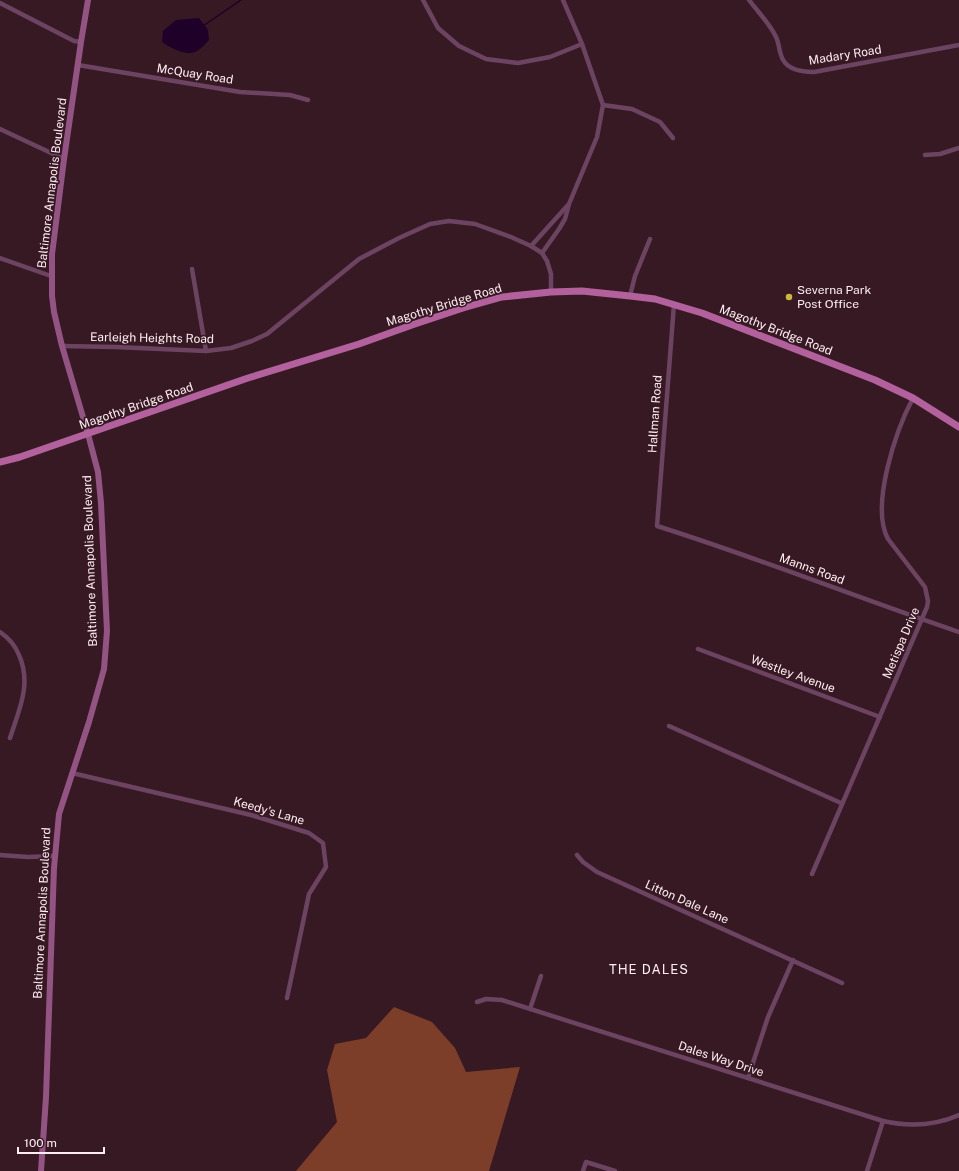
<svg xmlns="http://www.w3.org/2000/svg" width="959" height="1171" viewBox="0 0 959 1171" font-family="'Public Sans',sans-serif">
<rect width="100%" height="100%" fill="#371924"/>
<path fill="#7c3e29" d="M394,1007l38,15 23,26 11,24 54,-5 -31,104h-193l41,-49 -10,-52 8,-26 31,-6z"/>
<path fill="#1e0028" d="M199,18l9,12 1,10c-3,3 -7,8 -12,11 -10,6 -26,-3 -35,-9l1,-11 13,-11z"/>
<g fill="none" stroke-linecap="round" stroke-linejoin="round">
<path stroke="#1e0028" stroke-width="1.5" d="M203,26l38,-26"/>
<g stroke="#6c4461" stroke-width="4.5">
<path d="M423,0l15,28 21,18 27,13 32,4 32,-6 32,-13"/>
<path d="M749,0c9,12 21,24 27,37 3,6 3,13 5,18 4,15 20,17 33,17l145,-27"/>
<path d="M0,3l74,38 7,1"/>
<path d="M78,65l162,27 50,3 18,5"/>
<path d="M603,105l29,4 28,13 13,16"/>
<path d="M0,129l64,30"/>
<path d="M925,155l15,-1 19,-6"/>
<path d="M531,246l37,-41"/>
<path d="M542,253l17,-24 6,-10 4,-15 28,-67 6,-32 -21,-61 -19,-44"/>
<path d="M0,258l51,18"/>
<path d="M192,269l14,82"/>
<path d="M630,296l5,-20 15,-37"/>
<path d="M674,304l-17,222c102,32 201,72 302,106"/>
<path d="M62,346l53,1 91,4 25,-3 21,-7 15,-7 92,-75 40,-21 31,-14 19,-3 26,3 36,13 20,9 11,7 5,8 4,13v18"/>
<path d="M0,632c9,6 15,13 19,23 13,29 0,55 -9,83"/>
<path d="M698,649l182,68"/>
<path d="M669,726l172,77"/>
<path d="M72,773l179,42 58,18 14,10 3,24 -17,27 -22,104"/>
<path d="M0,855l28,2 26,-1"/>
<path d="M577,855l6,7 14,10 245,111"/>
<path d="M812,874l115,-267 1,-6 -3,-14 -37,-48c-18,-33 8,-109 25,-141"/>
<path d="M477,1002l9,-3 16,1 381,121c27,6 51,5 76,-6"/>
<path d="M530,1009l11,-33"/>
<path d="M748,1078l20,-61 25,-57"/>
<path d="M583,1171l3,-9 29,9"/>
<path d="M867,1171l16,-50"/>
</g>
<path stroke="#945483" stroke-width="6" d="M41,1171l5,-74 8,-229 5,-54 30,-92 15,-53 3,-38 -6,-128 -3,-31 -10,-38 -26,-88 -8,-34 -2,-16v-42l12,-95 17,-117 7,-42"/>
<path stroke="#b2619d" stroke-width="7" d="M0,462l20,-5 228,-79 111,-34 53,-19 51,-17 39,-11 49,-5 31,-1 48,5 25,3 47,14 173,67 38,18 46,29"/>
</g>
<circle fill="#cdb938" stroke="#371924" stroke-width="1.5" cx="789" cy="297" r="4"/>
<g text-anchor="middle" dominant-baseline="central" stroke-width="3.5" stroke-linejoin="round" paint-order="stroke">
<g font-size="12" fill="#ffedf2" stroke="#371924">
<text transform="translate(845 55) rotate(-9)">Madary Road</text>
<text transform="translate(195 74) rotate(9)">McQuay Road</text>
<text transform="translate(52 183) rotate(-83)">Baltimore Annapolis Boulevard</text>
<text transform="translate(444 305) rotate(-17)">Magothy Bridge Road</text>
<text transform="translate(776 330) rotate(21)">Magothy Bridge Road</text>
<text transform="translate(152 338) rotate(1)">Earleigh Heights Road</text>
<text transform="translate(136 406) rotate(-19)">Magothy Bridge Road</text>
<text transform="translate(655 414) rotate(-86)">Hallman Road</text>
<text transform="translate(90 561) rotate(-92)">Baltimore Annapolis Boulevard</text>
<text transform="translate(812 569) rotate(20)">Manns Road</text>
<text transform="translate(901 643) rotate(-67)">Metispa Drive</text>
<text transform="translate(793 674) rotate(20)">Westley Avenue</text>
<text transform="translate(269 811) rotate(16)">Keedy's Lane</text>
<text transform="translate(687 902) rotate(24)">Litton Dale Lane</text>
<text transform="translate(42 913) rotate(-87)">Baltimore Annapolis Boulevard</text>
<text transform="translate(721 1059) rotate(18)">Dales Way Drive</text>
</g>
<g font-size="12" fill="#ffedf2" stroke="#371924" text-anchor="start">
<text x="797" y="290">Severna Park<tspan x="797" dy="14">Post Office</tspan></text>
</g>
<g font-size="13" letter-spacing="1" fill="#ffedf2" stroke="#371924">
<text x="649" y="969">THE DALES</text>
</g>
</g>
<path d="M18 1147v6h86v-6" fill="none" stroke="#ffedf2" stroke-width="2"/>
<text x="24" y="1147" font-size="12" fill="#ffedf2" stroke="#371924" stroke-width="3" paint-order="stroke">100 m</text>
</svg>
